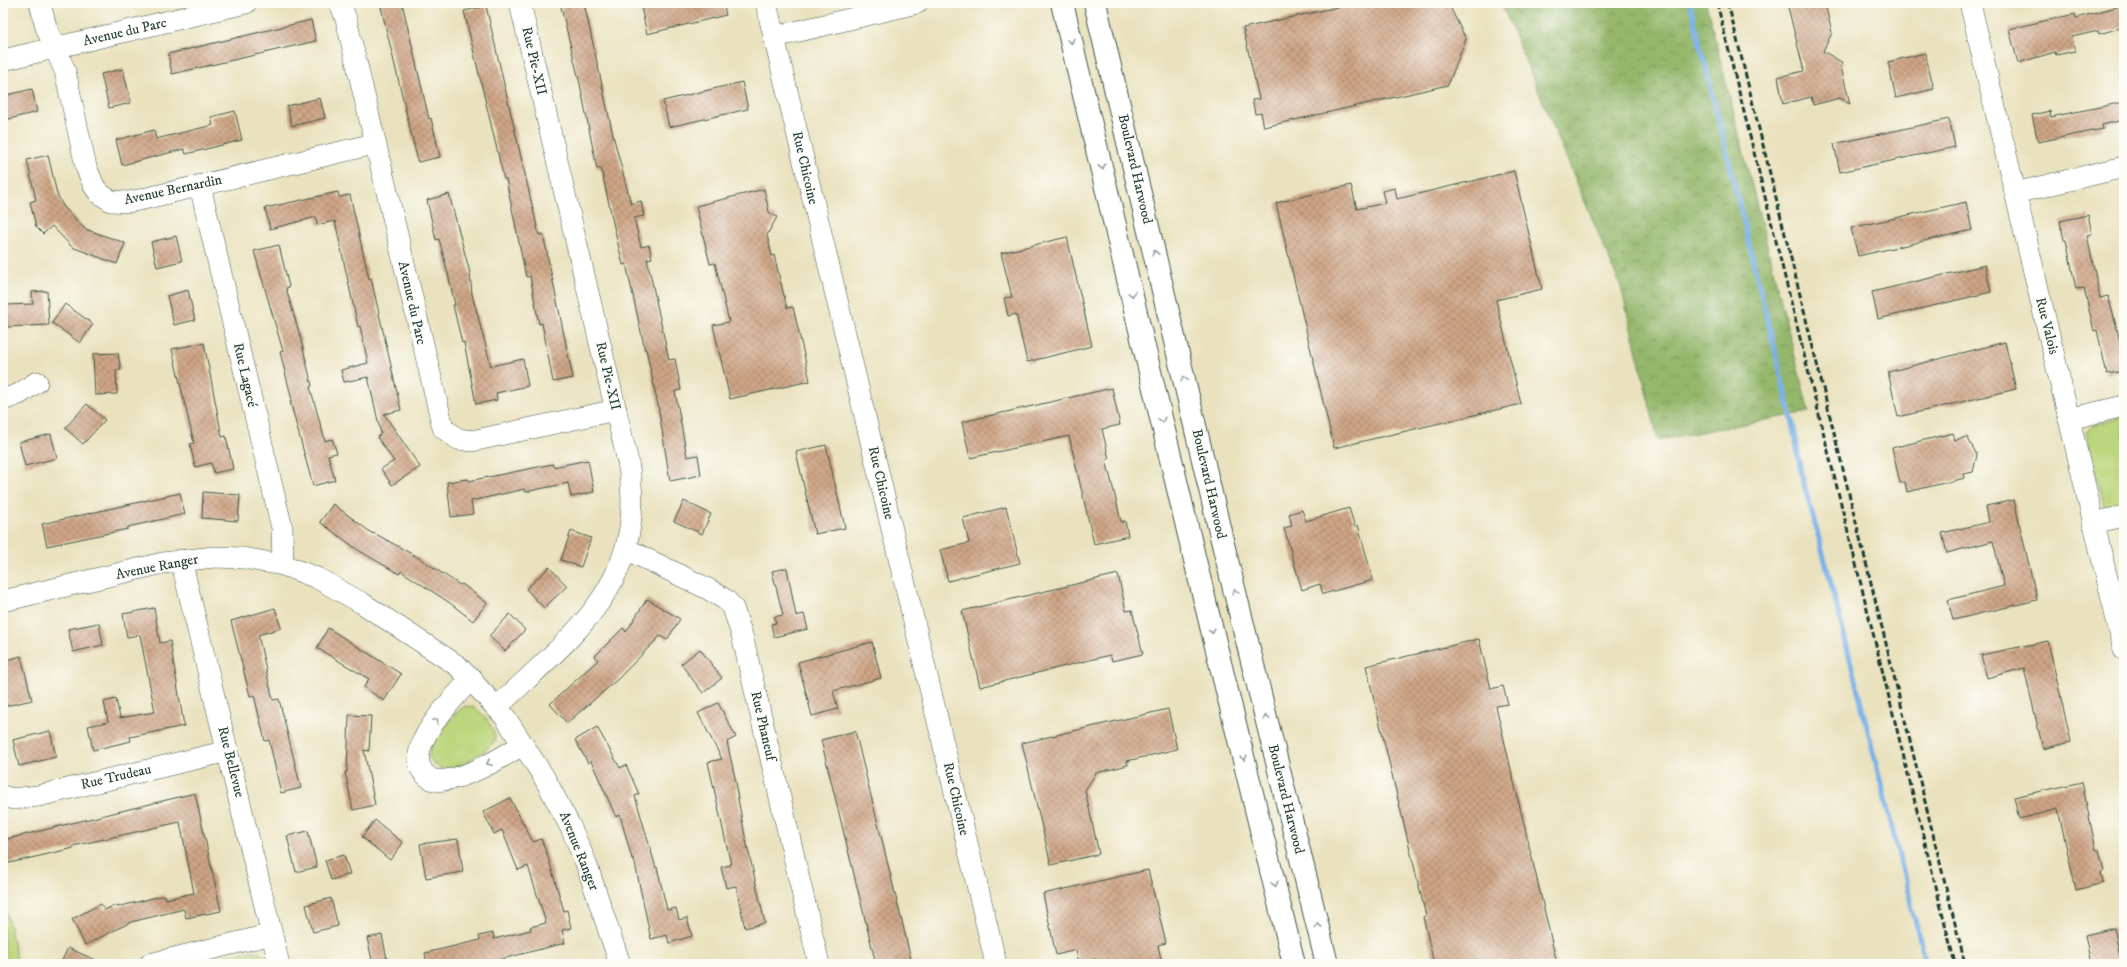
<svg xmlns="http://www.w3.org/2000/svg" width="2127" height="967" viewBox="0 0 2127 967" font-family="'IM FELL DW Pica',serif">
<defs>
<pattern id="forest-crowns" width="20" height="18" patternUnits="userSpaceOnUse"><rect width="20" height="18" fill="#94b76c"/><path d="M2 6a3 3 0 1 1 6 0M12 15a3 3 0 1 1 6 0" fill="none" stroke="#78965a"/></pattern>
<pattern id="building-cross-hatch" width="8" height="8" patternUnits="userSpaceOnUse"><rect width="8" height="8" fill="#cfa586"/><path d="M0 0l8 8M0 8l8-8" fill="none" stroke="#a7886e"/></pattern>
</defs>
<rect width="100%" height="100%" fill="#fdfcf7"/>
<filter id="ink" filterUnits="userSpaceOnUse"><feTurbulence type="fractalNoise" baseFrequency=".025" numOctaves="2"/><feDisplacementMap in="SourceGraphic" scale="8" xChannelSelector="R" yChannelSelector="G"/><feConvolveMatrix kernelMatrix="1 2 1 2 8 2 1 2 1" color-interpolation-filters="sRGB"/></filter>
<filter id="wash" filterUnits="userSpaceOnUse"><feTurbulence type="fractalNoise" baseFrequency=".012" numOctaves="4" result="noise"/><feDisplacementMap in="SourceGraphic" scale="16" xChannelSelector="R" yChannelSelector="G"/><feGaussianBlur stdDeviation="0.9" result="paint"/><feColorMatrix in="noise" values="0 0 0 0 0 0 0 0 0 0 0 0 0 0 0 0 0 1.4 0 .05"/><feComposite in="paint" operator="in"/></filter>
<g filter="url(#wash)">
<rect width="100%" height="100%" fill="#eae2be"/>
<g fill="#bbd67c" stroke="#6d8a58">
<path d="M2124,417v88l-15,1 -5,-1 -18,-74 7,-6z"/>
<path d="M465,706l9,1c10,7 21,21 21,33 -5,10 -38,29 -49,29 -8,0 -14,-6 -17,-13l3,-16 23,-26z"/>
<path d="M3,898l15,66h-15z"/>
<path d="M255,951l10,5 3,8h-74l50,-12z"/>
</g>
<path fill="url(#forest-crowns)" stroke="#5a7a50" d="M1501,3h205l103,409 -151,28 -37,-153z"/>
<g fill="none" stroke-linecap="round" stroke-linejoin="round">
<path stroke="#79b1e8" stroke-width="5" d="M1690,3l104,425 7,45 29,106 96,385"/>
</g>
<g id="blocks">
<g fill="url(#building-cross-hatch)">
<path d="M380,3h22l27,116 2,-1 9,39 -22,5z"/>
<path d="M560,3h24l29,132 18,69 10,-3 3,15 -10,2 7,29 8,-2 3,13 -5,1 22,101 6,-1 6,31 -6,1 12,66 11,-2 3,20 -31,6 -12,-76 -12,-56 -1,1 -19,-86 -3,1 -9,-38 -13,-59 -4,1 -17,-85z"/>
<path d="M658,3h65l3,12 -79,19 -6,-27z"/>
<path d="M1356,3h92l18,36 -18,46 -184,42 -3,-14 -6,1 -1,-6 -2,-8 7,-1 -16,-71z"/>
<path d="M1804,3h21l7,30 -9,18 20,12 -2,4 9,37 -10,-6 -27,7 -2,-8 -28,7 -5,-27 26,-6 -16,-64z"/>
<path d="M2124,5v22l-25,7 -1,-3 -26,6 3,14 -19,4 -1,-3 -37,11 -9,-34 66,-15 1,4z"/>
<path d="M486,6l53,229 4,-1 30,144 -20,4 -11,-59 -3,1 -9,-48 -4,1 -20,-98h-2l-40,-168z"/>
<path d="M311,20l5,21 -144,33 -4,-20z"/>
<path d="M1925,53l9,36 -38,9 -8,-36z"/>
<path d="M123,69l8,34 -22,5 -8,-34z"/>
<path d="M742,82l6,27 -79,18 -6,-26z"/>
<path d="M32,89l5,23 -32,8 -2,-24z"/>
<path d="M320,98l5,20 -33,8 -5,-20z"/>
<path d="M2124,102v18l-22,5 1,4 -65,13 -6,-27 18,-4 1,6z"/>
<path d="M235,111l7,29 -56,14 -2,-5 -62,16 -6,-25 38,-10 2,9 57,-14 -2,-8z"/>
<path d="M1949,119l6,28 -115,25 -6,-28z"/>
<path d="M48,155l9,39 6,12 22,23 40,14 -8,21 -45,-17 -20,-21 -9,8 -7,-7 -6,-25 6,-2 -9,-40z"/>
<path d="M1514,171l28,118 -46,11 25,104 -187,44 -58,-245 75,-18 6,24 28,-6 -3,-12 13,-3 2,11z"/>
<path d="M764,189l5,23 8,5 -10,18 5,21 2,-1 13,53 6,-1 17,74 -80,18 -17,-74 16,-3 -14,-59 -5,1 -14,-58z"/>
<path d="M338,192l1,5 11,-2 19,84 2,-1 30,132 -17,4 36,53 -28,18 -11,-16 13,-8 -17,-24 4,-3 -13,-57 -24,5 -3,-12 27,-7 -8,-37 -2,1 -23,-106 -18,4 -1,-8 -46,12 -5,-21z"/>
<path d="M449,194l21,79 2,21 19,72 32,-7 5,27 -32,7 1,7 -21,4 -12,-62 -2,1 -9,-38h2l-6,-27 -10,-39 -3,1 -9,-40z"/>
<path d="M1966,202l6,28 -114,26 -7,-28z"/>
<path d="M2088,215l4,19 -5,1 13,63 8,-2 16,59v16l-17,3 -10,-44 -3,1 -10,-43 -8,1 -10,-49h-2l-4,-19z"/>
<path d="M176,236l6,25 -25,6 -6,-25z"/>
<path d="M1067,237l25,109 -65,16 -11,-48 -8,2 -4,-18 8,-1 -11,-44z"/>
<path d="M279,245l10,42 -3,1 14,48 12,50 -2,1 15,54 7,-2 5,14 -9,2 7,25 -22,6 -23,-85 2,-1 -12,-48 3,-1 -29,-100z"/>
<path d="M1985,265l6,27 -113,27 -6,-27z"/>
<path d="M188,290l7,30 -21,5 -7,-29z"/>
<path d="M47,291l2,34 -42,2 -1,-22 27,-1 -1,-12z"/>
<path d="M65,304l28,20 -13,19 -28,-20z"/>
<path d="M2005,342l11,47 -118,28 -10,-45z"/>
<path d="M204,343l18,94 4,-1 7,33 -19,4 -3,-10 -16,4 -5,-23 4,-1 -22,-94z"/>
<path d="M118,353l3,17h-5l1,24 -22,1 -2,-41z"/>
<path d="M1112,388l8,37 -18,4 7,30 -3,1 11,44 4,18 4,-1 3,15 -34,8 -25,-108 -99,22 -8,-36z"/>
<path d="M87,404l18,16 -22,24 -18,-16z"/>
<path d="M1953,433l2,7 12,-3 10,18 -4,17 -9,2 1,4 -58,14 -2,-10 -5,1 -8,-35z"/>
<path d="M51,434l6,24 -32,8 -6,-24z"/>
<path d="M826,445l19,83 -30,6 -19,-82z"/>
<path d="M588,460l6,32 -23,5 -3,-14 -43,9v-3l-54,12 2,13 -22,3 -4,-35 21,-3 1,2 84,-17v3z"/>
<path d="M203,492l37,3 -2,26 -36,-3z"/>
<path d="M180,493l5,21 -57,13v2l-81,17 -5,-22z"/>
<path d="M2014,500l23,100 -84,20 -5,-20 56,-14 -11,-45 -46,12 -5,-20 47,-11 -3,-16z"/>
<path d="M684,501l27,13 -9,20 -28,-13z"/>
<path d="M333,504l40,30 1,-1 45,25 41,27 2,-1 25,19 -14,18 -23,-18 -49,-32 -2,3 -41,-24 -38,-28z"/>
<path d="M1006,507l14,56 -72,18 -8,-31 29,-7 -6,-25z"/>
<path d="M1349,508l6,19 3,-2 15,55 -50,14 -3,-10 -18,6 -18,-62 8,-2 -3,-12 13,-4 4,11z"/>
<path d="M571,531l20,7 -10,29 -20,-7z"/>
<path d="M549,567l18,19 -23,22 -18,-19z"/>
<path d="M787,568l9,48 8,-2 4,15 -34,8 -3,-13 5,-1 -2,-6 9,-2 -11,-44z"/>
<path d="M1118,574l8,37 6,-1 11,44 -31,7 -2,-6 -130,32 -18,-76z"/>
<path d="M647,599l33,20 -13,21 -7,-4 -42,43 -51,44 -17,-19 48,-44 -3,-4 28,-28 3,4z"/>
<path d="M154,608l6,35 10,-2 14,85 -54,11 1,4 -38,9 -5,-24 20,-4 -4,-20 12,-3 4,19 35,-6 -15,-77 -13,2 -4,-23z"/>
<path d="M275,608l6,20 -23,7 15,65 6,-1 22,89 -20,5 -12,-53 -4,1 -11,-46 -4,1 -19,-75z"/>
<path d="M510,614l15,16 -20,21 -16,-15z"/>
<path d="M99,623l4,22 -30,7 -5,-23z"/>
<path d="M328,628l73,46 -17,27 -20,-14 5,-8 -52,-31z"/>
<path d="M1479,639l12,50 12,-3 5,18 -12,2 61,258h-123l-8,-35 -3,-12 3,-1 -60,-250z"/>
<path d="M2048,641l23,101 -28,7 -19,-81 -37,10 -6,-23z"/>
<path d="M872,642l9,36 -48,13 5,18 -26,7 -14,-54z"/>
<path d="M700,649l22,29 -19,15 -22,-29z"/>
<path d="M21,656l11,44 -26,6 -3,-12v-33z"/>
<path d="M718,703l18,34 -9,5 10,45 -1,1 9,48 20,87 -20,5 -9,-42 -10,2 -5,-21 10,-2 -23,-103 14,-3 -24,-46z"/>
<path d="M1168,709l9,40 -50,12 1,4 -32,8 -11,17 14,64 -48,11 -29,-122z"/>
<path d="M349,715l22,1 -2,35 -5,-1 11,55 -22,5 -8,-38h2z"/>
<path d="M597,727l23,41 6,-3 13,29 -4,2 21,72 1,-1 10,43 9,-2 3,12 8,-2 5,18 -23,7 -2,-8 -16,4 -17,-80h-2l-12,-44 -4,2 -25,-56 -3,2 -13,-23z"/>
<path d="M50,731l6,26 -37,9 -6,-26z"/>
<path d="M855,731l50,203 7,30h-36l-55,-224z"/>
<path d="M2082,782l14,68h3l5,21 -3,1 2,11 -27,7 -18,-81 -39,10 -5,-22z"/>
<path d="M195,793l26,118 -35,7 -2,-9 -53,13 -46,23 -13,-26 29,-15 3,6 12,-5 1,2 48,-12 1,4 28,-6 -14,-71 -107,24 1,2 -69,16 -2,-24z"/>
<path d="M510,798l23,44 8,-3 7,18 16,54 3,-1 4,18 -9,2 3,13 -83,21h-55l-2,-11 55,-13 -1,-4 14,-3 1,6 37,-9 -1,-3 16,-4 -18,-57 -10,4 -16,-40 -8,4 -11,-22z"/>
<path d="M375,820l28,23 -13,17 -28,-23z"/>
<path d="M308,831l9,36 -21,5 -9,-36z"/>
<path d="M458,839l5,33 -37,6 -6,-34z"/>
<path d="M344,855l6,19 -19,6 -6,-20z"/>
<path d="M1148,870l18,73 -8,2 4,19h-65l-1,-5 -17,4 -3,-13 -20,5 -13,-61z"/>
<path d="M331,898l7,28 -25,6 -7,-27z"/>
<path d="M2114,928l8,36h-31l-6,-29z"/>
<path d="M382,935l6,29h-15l-6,-26z"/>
<path d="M68,948l37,16h-45z"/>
</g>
</g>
</g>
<g filter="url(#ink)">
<use href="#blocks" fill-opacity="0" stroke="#3d5649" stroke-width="1"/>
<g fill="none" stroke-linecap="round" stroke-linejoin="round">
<g stroke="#3d5649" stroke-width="22">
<g id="minor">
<path d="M40,3l6,24 19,44 21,96 8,19 5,7 12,8 17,1 11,-2 235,-56"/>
<path d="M340,3l6,16 97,409 15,11 14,2 144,-31"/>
<path d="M766,3l230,961"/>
<path d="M1970,3l154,647"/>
<path d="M774,37l143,-34"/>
<path d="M3,60l243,-57"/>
<path d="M200,186l82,342 1,37"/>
<path d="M2015,193l109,-26"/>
<path d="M3,400l16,-6 18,-12"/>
<path d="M2069,419l55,-13"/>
<path d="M2093,523l31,-7"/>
<path d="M626,549l82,40 18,11 7,8 9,27 77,329"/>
<path d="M181,560l98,404"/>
<path d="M3,601l160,-38 51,-6 29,1 40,7 34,13 45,25 96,63 47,51 39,60 27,51 15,35 34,101"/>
<path d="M472,678c-19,21 -81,80 -39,102 25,4 69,-22 90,-36"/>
<path d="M497,707c77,-73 153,-126 131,-245l-108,-459"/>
<path d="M3,796l10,3 25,-3 190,-45"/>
<path d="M150,964l122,-30"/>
</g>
</g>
<g stroke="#3d5649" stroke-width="24">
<g id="highway">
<path d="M1062,3l137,574 95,387"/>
<path d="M1095,3l127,537 105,424"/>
</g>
</g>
<use href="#minor" stroke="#fff" stroke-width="21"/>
<use href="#highway" stroke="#fff" stroke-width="22"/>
<g stroke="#1f3d34" stroke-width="3" stroke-dasharray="6 3" stroke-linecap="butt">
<path d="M1717,3l238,961"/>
<path d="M1728,3l237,961"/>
</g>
</g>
<defs><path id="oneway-chevron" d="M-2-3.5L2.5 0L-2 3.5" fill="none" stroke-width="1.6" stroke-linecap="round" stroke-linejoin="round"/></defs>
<g stroke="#8f9e9a">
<use href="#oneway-chevron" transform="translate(1071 41) rotate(77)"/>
<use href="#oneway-chevron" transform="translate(1102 167) rotate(77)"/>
<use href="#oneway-chevron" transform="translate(1155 253) rotate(-103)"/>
<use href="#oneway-chevron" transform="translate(1132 294) rotate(77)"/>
<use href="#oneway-chevron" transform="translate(1184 379) rotate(-103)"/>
<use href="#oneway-chevron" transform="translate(1162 420) rotate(76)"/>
<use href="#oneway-chevron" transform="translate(1235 592) rotate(-104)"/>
<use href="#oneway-chevron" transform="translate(1212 631) rotate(76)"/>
<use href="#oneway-chevron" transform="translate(1266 718) rotate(-104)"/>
<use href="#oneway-chevron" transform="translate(436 721) rotate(-52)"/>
<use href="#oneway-chevron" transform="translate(1244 758) rotate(76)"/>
<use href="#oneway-chevron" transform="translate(489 763) rotate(155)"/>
<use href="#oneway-chevron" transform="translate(1275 884) rotate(76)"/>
<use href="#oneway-chevron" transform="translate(1318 926) rotate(-104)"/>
</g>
</g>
<g text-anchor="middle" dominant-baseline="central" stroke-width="3" stroke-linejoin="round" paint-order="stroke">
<g font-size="14" fill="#1f3d34" stroke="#fdfcf7">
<text transform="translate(125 32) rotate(-13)">Avenue du Parc</text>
<text transform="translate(534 61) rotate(77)">Rue Pie-XII</text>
<text transform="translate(805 168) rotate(77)">Rue Chicoine</text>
<text transform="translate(1135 169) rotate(77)">Boulevard Harwood</text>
<text transform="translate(173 190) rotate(-12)">Avenue Bernardin</text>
<text transform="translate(412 303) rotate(77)">Avenue du Parc</text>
<text transform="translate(2047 326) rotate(76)">Rue Valois</text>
<text transform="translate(245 375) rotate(77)">Rue Lagacé</text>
<text transform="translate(608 376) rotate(77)">Rue Pie-XII</text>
<text transform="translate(881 483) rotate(77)">Rue Chicoine</text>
<text transform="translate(1209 484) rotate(77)">Boulevard Harwood</text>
<text transform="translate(157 567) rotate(-11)">Avenue Ranger</text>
<text transform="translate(763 726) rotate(77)">Rue Phaneuf</text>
<text transform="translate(231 762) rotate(76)">Rue Bellevue</text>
<text transform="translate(116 777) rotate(-13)">Rue Trudeau</text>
<text transform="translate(956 799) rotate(77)">Rue Chicoine</text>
<text transform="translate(1286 799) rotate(76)">Boulevard Harwood</text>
<text transform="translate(579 851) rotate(68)">Avenue Ranger</text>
</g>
</g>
<rect width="2127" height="967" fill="none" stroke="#fdfcf7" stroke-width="16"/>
</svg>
